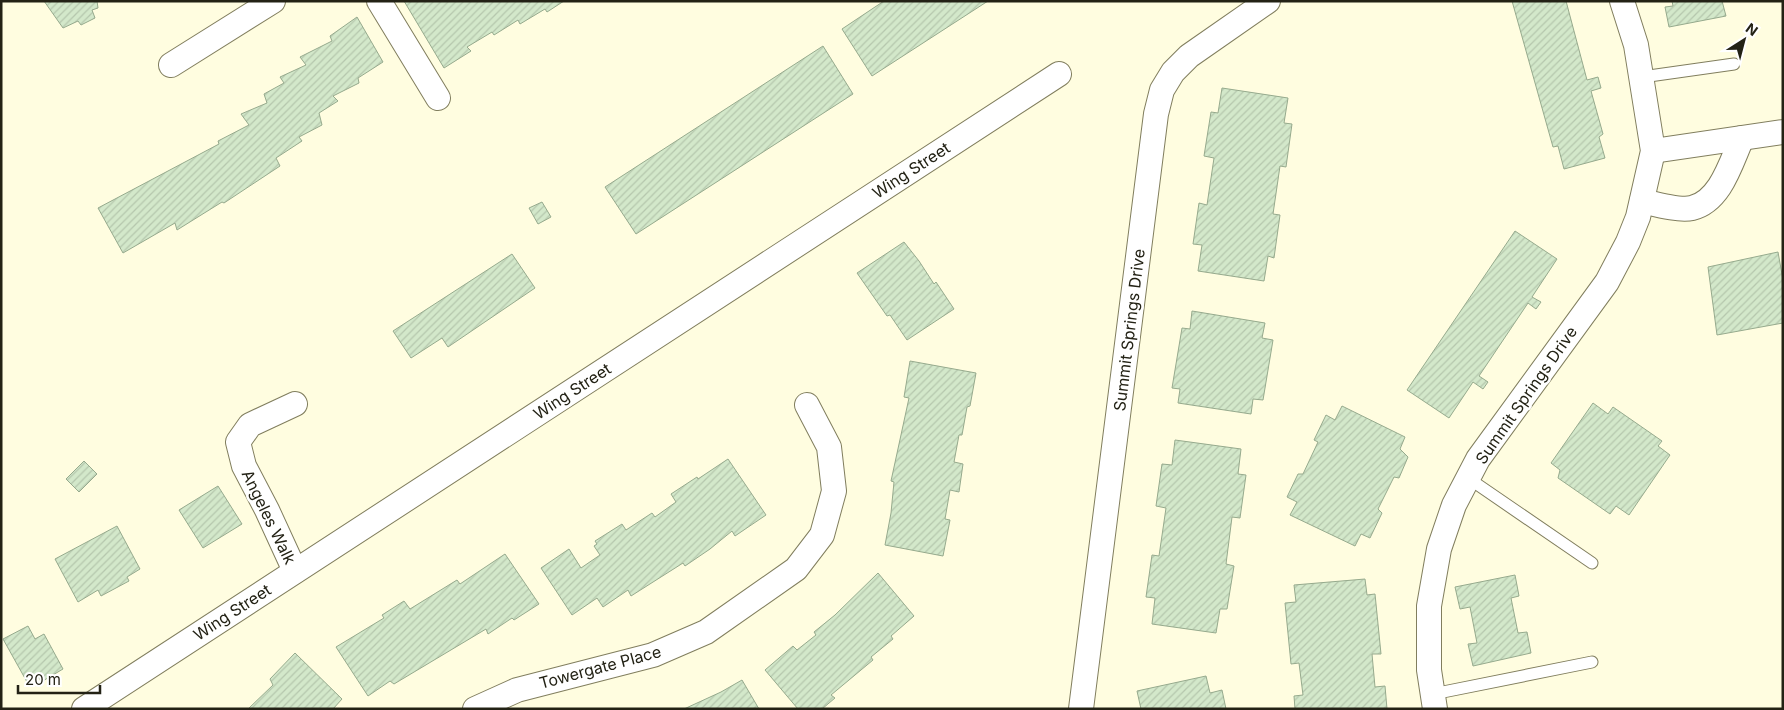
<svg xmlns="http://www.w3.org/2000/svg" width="1784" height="710" viewBox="0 0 1784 710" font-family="Inter,sans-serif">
<defs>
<pattern id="building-hatch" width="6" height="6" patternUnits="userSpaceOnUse" patternTransform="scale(1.25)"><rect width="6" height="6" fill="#d3e8ca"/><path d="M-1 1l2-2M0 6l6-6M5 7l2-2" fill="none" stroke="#b5c7ad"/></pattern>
</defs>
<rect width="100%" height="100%" fill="#fffde0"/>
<g fill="url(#building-hatch)" stroke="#96aa8d">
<path d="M44,1h53l1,7 -6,2 3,8 -14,7 -3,-4 -15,7z"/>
<path d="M404,1h160l-17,11 -2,-3 -25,15 -2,-4 -24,15 -2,-3 -25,15 4,4 -27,17z"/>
<path d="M884,1h104l-116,75 -30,-47z"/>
<path d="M1512,1h54l21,79 11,-3 3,11 -10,3 12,43 -4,3 6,21 -41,11 -6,-23 -5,1z"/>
<path d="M1672,1h50l4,15 -57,11 -4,-20 8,-1z"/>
<path d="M357,17l26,45 -25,16 1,5 -26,13 5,5 -19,12 3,12 -23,12 3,4 -26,17 4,8 -56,37 -2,-1 -45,28 -2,-7 -52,30 -25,-45 121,-64 -1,-3 31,-16 -8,-11 26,-11 -3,-9 20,-11 -4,-6 26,-12 -6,-8 32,-16 -2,-5z"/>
<path d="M823,46l30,48 -217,140 -31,-47z"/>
<path d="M1222,88l66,10 -4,25 8,1 -6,43 -6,-1 -7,48 7,1 -6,43 -6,-2 -4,25 -66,-10 4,-26 -9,-1 6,-41 8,2 7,-47 -10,-2 7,-44 7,1z"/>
<path d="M542,202l9,15 -13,7 -9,-16z"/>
<path d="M1515,231l42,28 -25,38 9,5 -5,7 -8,-6 -49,73 9,6 -5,7 -10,-7 -24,36 -42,-28z"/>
<path d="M904,242l15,19 15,23 2,-2 18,27 -47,31 -17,-25 -3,1 -30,-43z"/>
<path d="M1778,252l5,28v43l-66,12 -9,-68z"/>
<path d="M512,254l23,34 -87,59 -6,-9 -31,20 -18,-27z"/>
<path d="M1192,311l73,12 -3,15 11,2 -10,60 -10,-1 -2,15 -73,-11 2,-14 -8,-1 10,-60 8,1z"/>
<path d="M910,361l66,12 -6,33 -3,1 -5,28h-3l-5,27 9,2 -4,28 -9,-2 -5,29 5,1 -7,36 -58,-11 6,-32 3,-31 -3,-1 18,-83 -5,-1z"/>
<path d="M1593,403l15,11 5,-7 49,34 -4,5 12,9 -41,60 -13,-9 -6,8 -52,-36 2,-8 -9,-7z"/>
<path d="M1342,406l63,31 -5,12 8,8 -9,21 -5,-1 -16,32 4,4 -12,25 -9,-4 -6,12 -65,-31 7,-13 -10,-5 11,-23h5l15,-32 -4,-2 12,-25 9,5z"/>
<path d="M1175,440l66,9 -3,25 8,1 -6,43 -8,-1 -6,47 8,2 -7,43h-7l-4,24 -64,-9 3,-26 -9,-1 6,-42 7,1 7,-48 -10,-2 6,-42 10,1z"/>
<path d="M728,459l38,56 -31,21 -3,-5 -22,18 -25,17 -2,-3 -52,33 -3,-6 -25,17 -6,-9 -25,17 -31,-47 28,-19 12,19 19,-13 -6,-9 3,-2 -2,-3 27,-17 4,6 26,-17 3,4 21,-15 -5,-8 26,-17 1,2z"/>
<path d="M84,461l13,13 -18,18 -13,-13z"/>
<path d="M218,486l24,38 -39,24 -24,-38z"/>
<path d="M117,526l23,43 -13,8 2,4 -28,15 -3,-6 -20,12 -23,-43z"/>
<path d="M505,554l34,50 -25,16 -2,-2 -24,16 -2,-5 -92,55 -4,-3 -22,15 -32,-49 48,-29 -2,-3 22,-14 6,8 47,-29 3,4z"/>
<path d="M878,573l36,43 -23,20 2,3 -22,18 2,3 -42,35 4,3 -13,11h-24l-33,-39 28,-24 4,4 19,-15 -2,-3 21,-17z"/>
<path d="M1515,575l4,21 -8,2 7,35 9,-1 4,21 -58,13 -5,-22 9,-1 -7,-36 -10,2 -5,-22z"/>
<path d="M1365,579l2,16 8,-1 6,60h-9l3,33 10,-1 2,23h-92l-1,-13 9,-1 -4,-32 -8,1 -6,-61 11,-1 -2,-17z"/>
<path d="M28,626l7,13 9,-5 19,35 -22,13 -3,-6 -11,6 -24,-43z"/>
<path d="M295,653l47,46 -9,10h-85l25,-24 -3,-6z"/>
<path d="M1206,676l4,17 12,-3 4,19h-85l-4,-18z"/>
<path d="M742,680l17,29h-75l37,-17z"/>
</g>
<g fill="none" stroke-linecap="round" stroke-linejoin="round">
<g stroke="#817e5e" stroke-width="13">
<g id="service">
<path d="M1642,77l92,-13"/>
<path d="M1468,478l124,85"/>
<path d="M1433,694l159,-32"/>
</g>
</g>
<g stroke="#817e5e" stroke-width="26">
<g id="minor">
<path d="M379,1l59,97"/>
<path d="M171,65l102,-64"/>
<path d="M1653,151l130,-19"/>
<path d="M1642,201c13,3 37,10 50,7 29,-7 39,-46 50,-70"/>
<path d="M295,404l-45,21 -12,17 6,24 23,44 28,61"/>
<path d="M84,709l975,-635"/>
<path d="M475,709l42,-19 136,-35 53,-23 90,-63 26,-34 12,-44 -5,-44 -22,-42"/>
<path d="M1081,709l75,-595 6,-24 11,-18 16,-16 79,-55"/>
<path d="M1435,709l-6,-39v-64l10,-57 15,-44 24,-46 129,-177 21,-40 10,-25 15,-66 -17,-106 -14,-44"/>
</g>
</g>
<use href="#service" stroke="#fff" stroke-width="11"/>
<use href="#minor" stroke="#fff" stroke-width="24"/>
</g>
<g text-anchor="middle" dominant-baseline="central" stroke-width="5" stroke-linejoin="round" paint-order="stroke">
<g font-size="16" fill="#232215" stroke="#fff">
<text transform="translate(911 170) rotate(-33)">Wing Street</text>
<text transform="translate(1129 330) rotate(-83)">Summit Springs Drive</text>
<text transform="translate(572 391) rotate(-33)">Wing Street</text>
<text transform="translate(1526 395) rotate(-55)">Summit Springs Drive</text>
<text transform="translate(269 517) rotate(64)">Angeles Walk</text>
<text transform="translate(232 612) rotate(-33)">Wing Street</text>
<text transform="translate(600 667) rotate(-15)">Towergate Place</text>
</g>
</g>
<rect width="1784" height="710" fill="none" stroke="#232215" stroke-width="5"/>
<g transform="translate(1744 40) rotate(36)" stroke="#ffffff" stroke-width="4" paint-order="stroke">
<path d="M0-4L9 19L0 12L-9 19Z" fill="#232215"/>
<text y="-8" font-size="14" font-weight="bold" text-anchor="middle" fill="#232215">N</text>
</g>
<path d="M18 685v8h82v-8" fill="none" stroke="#232215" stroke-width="2.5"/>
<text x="25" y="685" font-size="15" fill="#232215" stroke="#ffffff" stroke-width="4" paint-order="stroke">20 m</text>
</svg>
